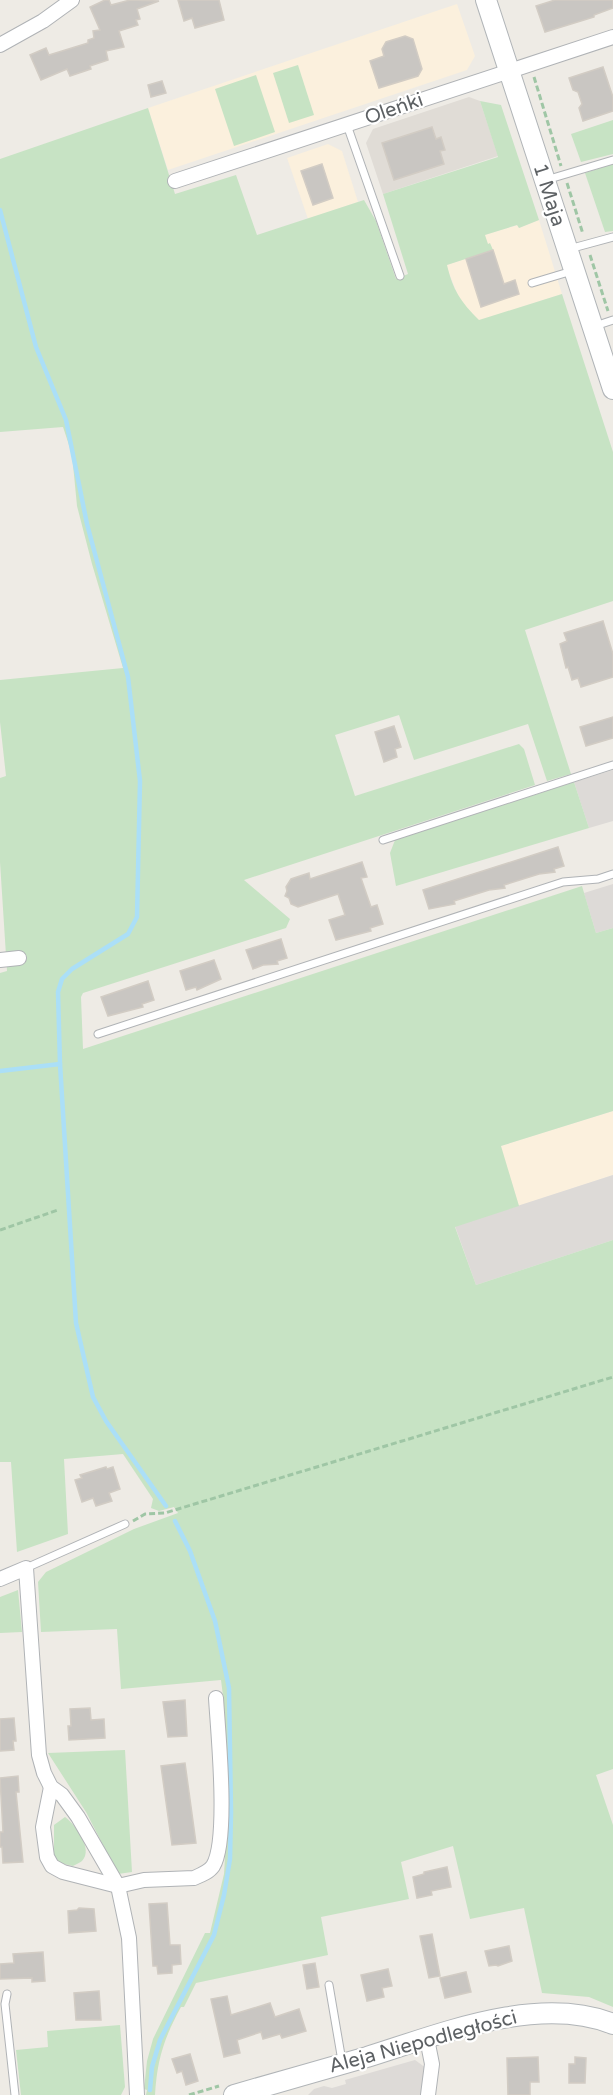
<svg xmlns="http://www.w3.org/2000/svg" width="613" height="2095" viewBox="0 0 613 2095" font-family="'Varela Round',sans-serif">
<rect width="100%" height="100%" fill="#eeebe5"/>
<g fill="#fbf0dd">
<path d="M457,4l18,52 -8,14 -299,100 -20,-62z"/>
<path d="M328,144l14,7 16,51 -50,17 -21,-61z"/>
<path d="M539,220l23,74 -83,27 -19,-20 -14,-36 47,-15 -5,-5 -4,-10 34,-10 1,3z"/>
<path d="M613,1111v64l-94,31 -19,-60z"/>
</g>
<g fill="#dddad7">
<path d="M613,770v51l-24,7 -15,-46z"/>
<path d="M613,884v44l-17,5 -12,-40z"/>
<path d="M613,1175v65l-137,45 -21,-59z"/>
<path d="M415,2060l11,8 -5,27h-113l6,-6 10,-3 8,2 14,-4 -1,-4z"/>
</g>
<path fill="#e0dcd6" d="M469,97l11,4 18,55 -115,38 -17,-51 7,-14z"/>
<g fill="#c7e3c4">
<path d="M298,65l16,50 -25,8 -16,-50z"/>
<path d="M256,75l19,57 -41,14 -19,-57z"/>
<path d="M480,101l21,4 38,115 -20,8 -2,-3 -32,10 3,9 2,-1 3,7 -46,15c6,25 13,36 32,55l83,-26 51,158v149l-88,29 46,144 -24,7 -19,-57 -114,36 -15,-45 -64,20 20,61 164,-52 5,5 11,36 -291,95 46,39 -4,9 -203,65 -2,4 2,52 499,-163 14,47 17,-5v183l-112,35 18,60 -64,21 21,58 137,-45v529l-17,6 17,50v182l-24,-10 -47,-4 -18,-85 -54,11 -17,-73 -52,16 8,37 -88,18 7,38 -132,28 -12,24h-3c-17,31 -24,53 -26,88h-9l1,-5 -3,-1 3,-28 6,-22 52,-106h5l14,-59 2,-33 -2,-137 -3,-24 -100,9 -4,-60 -76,3 -3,-50 8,-10 88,-43 44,-16 -4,-6 -15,4 -8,-3 2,-9 -30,-45 -59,5 4,75 -51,18 -6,-90h-11v-489l7,-2 -7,-109v-84l6,-2 -6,-54v-42l123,-12 -31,-104 -15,-58 -5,-52 -9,-27 -63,5v-273l148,-51 27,86 61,-19 21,60 107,-35 12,21 20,58 12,-5 -25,-80 115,-37z"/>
<path d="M613,120v34l-32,8 -10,-28z"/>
<path d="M613,164v67l-8,1 -20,-59z"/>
<path d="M574,782l15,46 -193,58 -6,-33 5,-13z"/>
<path d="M18,1590l4,42 -22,1v-36z"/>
<path d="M125,1750l7,122 -14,2 -32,-62 -38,-59z"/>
<path d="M65,1817c10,7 29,32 17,44 -2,2 -6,3 -9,5l-13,-3 -6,-6v-32z"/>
<path d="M120,2025l5,62 -4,8h-100l-5,-45 32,-3 -1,-16z"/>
</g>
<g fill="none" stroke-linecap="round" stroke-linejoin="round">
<g stroke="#abdff7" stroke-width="4.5">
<path d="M0,210l36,137 30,73 21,104 41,153 12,104 -3,136 -9,17 -56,35 -10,10 -4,13 2,72 16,259 17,74 13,24 60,85"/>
<path d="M0,1071l60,-7"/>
<path d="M150,2090l2,-23 8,-27 54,-105 10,-40 6,-36 1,-47 -2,-124 -14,-67 -25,-70 -15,-30"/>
</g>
</g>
<g fill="#c9c6c2" stroke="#d2ccc4" stroke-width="1.5">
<path d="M105,0h4l2,5 19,-5 29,1 -22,8 3,10 -4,1 2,5 -19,6 5,16 -18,4 2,9 -18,6 1,3 -21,7 -3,-7 -26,11 -11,-25 16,-7 3,7 39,-12v-3l6,-2 -1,-7 7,-1 -10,-23z"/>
<path d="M178,0h41l5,20 -29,8 -3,-10 -8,3z"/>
<path d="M555,0h58v8l-19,7v2l-49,15 -9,-26z"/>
<path d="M405,36l8,3 9,30 -4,7 -39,12 -9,-27 14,-5 -2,-7 4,-7z"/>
<path d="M603,67l10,30v14l-30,10 -4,-13 3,-4 -4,-12 -5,-2 -4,-12z"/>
<path d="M162,81l4,12 -15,4 -3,-12z"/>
<path d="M432,127l4,12 5,-2 4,13 -5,1 4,13 -50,16 -12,-37z"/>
<path d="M322,164l11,34 -20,7 -12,-34z"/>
<path d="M493,250l11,34 11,-4 4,14 -38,13 -15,-48z"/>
<path d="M603,621l10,33v23l-32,10 -3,-9 -6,2 -4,-13 -2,1 -6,-24 7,-3 -3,-8z"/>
<path d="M613,717v21l-27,8 -6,-19z"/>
<path d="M394,726l7,21 -6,2 2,8 -13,5 -9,-30z"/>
<path d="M558,847l6,19 -10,3 1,3 -16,2 -35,11 1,3 -16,2 -35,11 1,3 -26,5 -6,-19z"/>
<path d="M362,862l5,15 -6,1 10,29 6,-2 6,19 -13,4 1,3 -35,9 -7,-20 16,-5 -7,-21 -40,13 -7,-3 -2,-6 -4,-2 2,-5 -1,-4 5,-8 18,-6 1,6z"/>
<path d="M281,939l6,19 -10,3 1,3 -15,1 -10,4 -7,-19z"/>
<path d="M214,960l7,19 -24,11 -1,-3 -10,3 -6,-19z"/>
<path d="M148,981l6,19 -12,4 1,3 -35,9 -7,-19z"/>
<path d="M106,1467l1,2 6,-2 7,22 -11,4 3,8 -16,5 -3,-8 -11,4 -7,-22 7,-2 -2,-3z"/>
<path d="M185,1700l2,36 -19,1 -5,-35z"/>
<path d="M90,1708l1,12 13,-1 1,19 -36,2 -1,-14h3l-1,-17z"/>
<path d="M14,1718l2,23h-3l1,9 -14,1v-32z"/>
<path d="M185,1763l11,80 -24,2 -11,-79z"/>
<path d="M18,1776l1,16h-3l7,70 -20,1 -1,-16h-2v-15h3l-3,-54z"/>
<path d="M447,1867l4,20 -20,4 1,4 -15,3 -4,-21 11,-3v-2z"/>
<path d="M167,1903l3,42h10l1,19 -9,1v8l-14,1 -1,-8h-4l-4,-62z"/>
<path d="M79,1908l15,1 2,22 -27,2 -1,-22 9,-1z"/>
<path d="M432,1934l8,42 -11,2 -9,-42z"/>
<path d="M509,1946l3,15 -14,5 -2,-1 -7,1 -4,-15z"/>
<path d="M43,1952l2,29 -13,1v-4l-32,1v-15l14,-1 -1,-9z"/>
<path d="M315,1963l4,24 -12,2 -4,-24z"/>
<path d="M388,1969l4,17 -10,2 2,9 -17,4 -6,-26z"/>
<path d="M466,1972l5,20 -26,6 -5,-20z"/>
<path d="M99,1991l2,29h-25l-2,-27z"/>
<path d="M227,1996l4,19 39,-12 5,14 24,-8 7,22 -24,7 -2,-4 -17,5 -2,-7 -24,8 3,13 -16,4 -13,-58z"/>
<path d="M190,2054l8,27 -12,4 -4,-14 -5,2 -5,-14z"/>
<path d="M538,2057l1,25h-9v13h-22l-1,-37z"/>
<path d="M575,2057l11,1 -1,25h-16v-19h6z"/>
</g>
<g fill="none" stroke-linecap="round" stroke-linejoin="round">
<g stroke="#b0b3b6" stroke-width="9">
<g id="lane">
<path d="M347,125l53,151"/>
<path d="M546,180l67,-20"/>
<path d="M569,249l44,-12"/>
<path d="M532,283l40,-12"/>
<path d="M595,326l18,-6"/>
<path d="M383,840l230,-75"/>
<path d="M98,1034l465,-152 35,-3 15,-5"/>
<path d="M26,1568l99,-44"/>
<path d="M329,1985l13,76"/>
<path d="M7,1994l-2,10 10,91"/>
</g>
</g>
<g stroke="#b0b3b6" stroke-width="16">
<g id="street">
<path d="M0,45l43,-24 29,-21"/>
<path d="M175,181l438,-144"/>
<path d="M0,960l19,-2"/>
<path d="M0,1579l26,-11 13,187 5,18 7,14 11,8 16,22 40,69 11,52 8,157"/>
<path d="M51,1787l-8,40 4,30 5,9 11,6 55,14 26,-6 50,-2c7,-3 15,-6 19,-12 16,-26 5,-134 3,-168"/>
<path d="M427,2039l5,25 -4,31"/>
</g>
</g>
<g stroke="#b1b5b8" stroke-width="22">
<g id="secondary">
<path d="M486,0l127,389"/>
<path d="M234,2095c44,-13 89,-25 133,-38 74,-23 171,-63 246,-33"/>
</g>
</g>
<g stroke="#9fc6a5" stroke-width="3" stroke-dasharray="6 3" stroke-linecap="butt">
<path d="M534,77l27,89"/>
<path d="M567,183l16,51"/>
<path d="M590,255l18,56"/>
<path d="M0,1230l58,-20"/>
<path d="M133,1521l12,-7 20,-1 448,-136"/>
<path d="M189,2095l30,-9"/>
</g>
<use href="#lane" stroke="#fff" stroke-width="7"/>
<use href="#street" stroke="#fff" stroke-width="14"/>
<use href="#secondary" stroke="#fff" stroke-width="20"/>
</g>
<g text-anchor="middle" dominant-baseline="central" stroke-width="4.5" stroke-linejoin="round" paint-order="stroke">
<g font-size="20" fill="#5d6164" stroke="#fff">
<text transform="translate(394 109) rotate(-19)">Oleńki</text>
<text transform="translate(549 195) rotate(72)">1 Maja</text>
<text transform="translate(423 2042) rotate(-15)">Aleja Niepodległości</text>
</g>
</g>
</svg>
